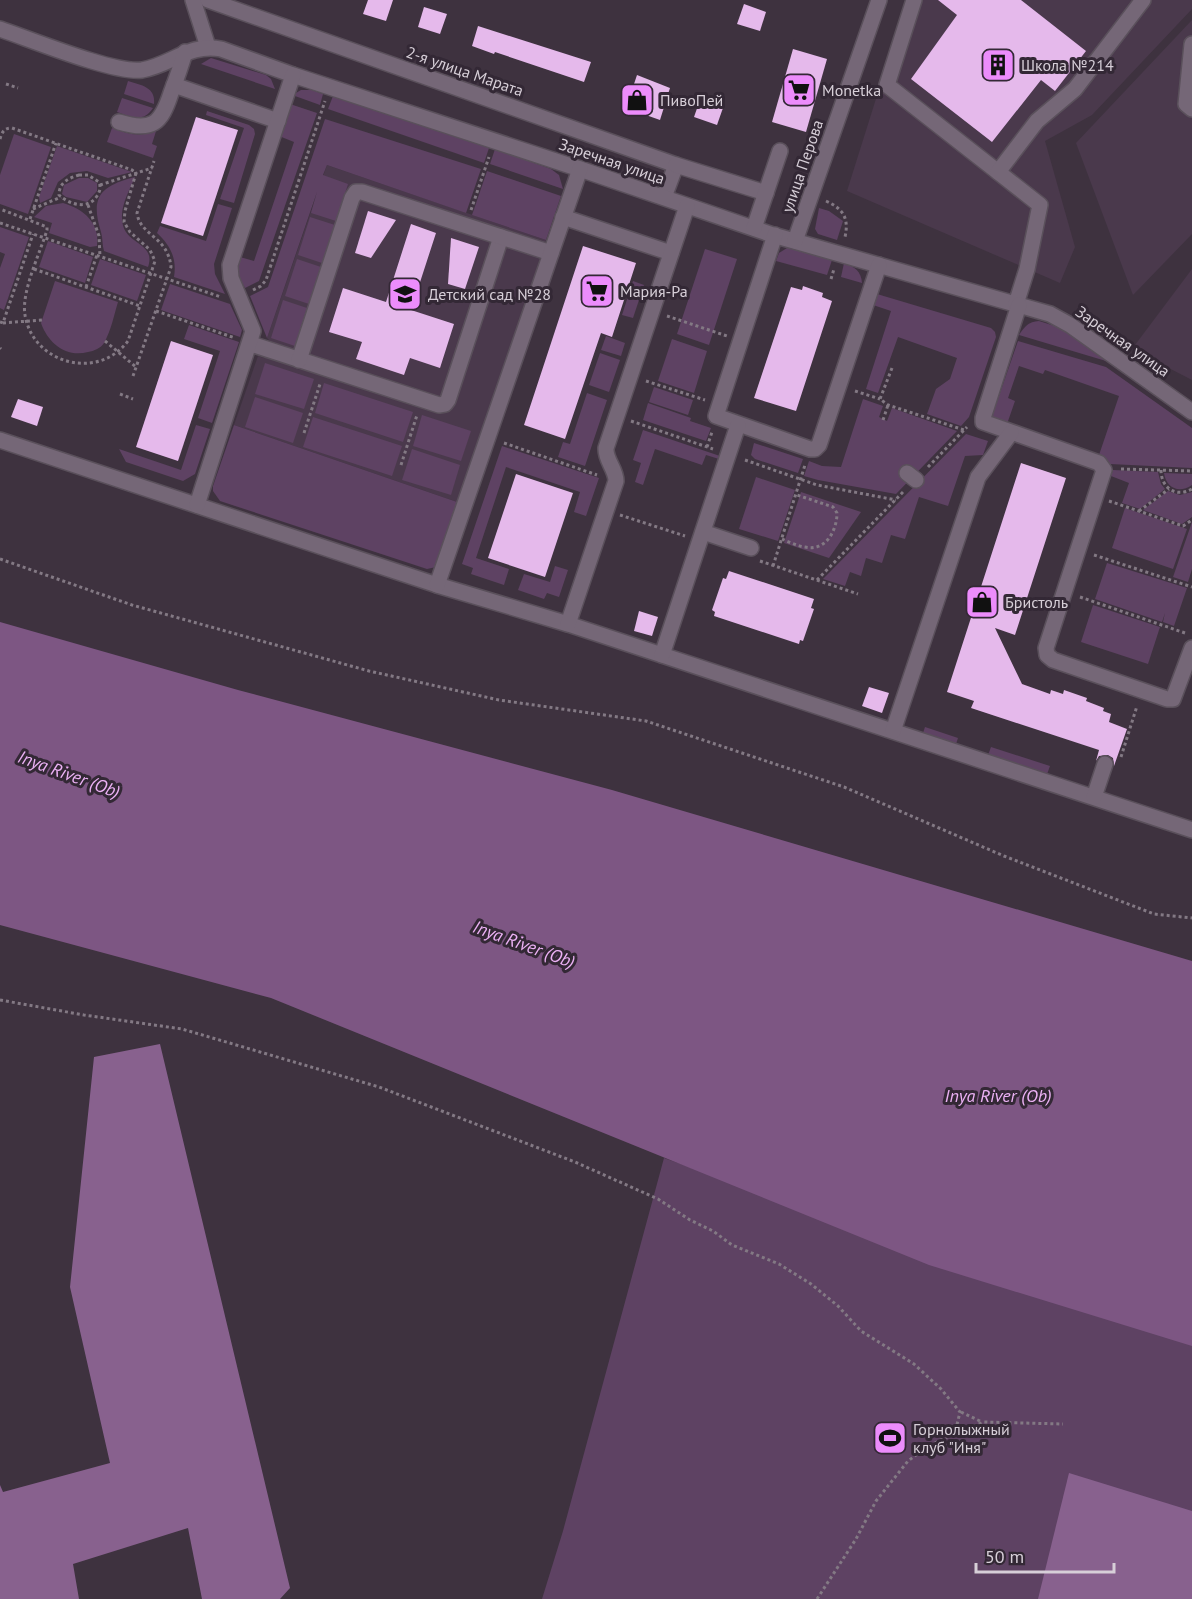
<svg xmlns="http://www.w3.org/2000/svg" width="1192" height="1599" viewBox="0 0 1192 1599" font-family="'PT Sans',sans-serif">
<rect width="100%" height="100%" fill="#3e323f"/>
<g fill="#4a394c">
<path d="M907,0h285v9l-100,106 -47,26 30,106 -15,36 -213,-92z"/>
<path d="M1192,20v214l-59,61 -57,-152z"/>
<path d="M327,165l219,75 -86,263 -226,-78 24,-69 6,2 4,-9 2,-8 -3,-3z"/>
<path d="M1192,269v111l-60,-31z"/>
</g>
<g fill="#5e4263">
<path d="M211,58l55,17 5,4 4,10 -74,-25z"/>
<path d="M128,81c13,4 28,6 26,23l-30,-10z"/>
<path d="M301,90h11l11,4 -3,11 -25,-9 1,-3z"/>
<path d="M333,96l156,52 -5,15 -156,-54z"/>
<path d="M122,98l31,10c-10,15 -21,9 -36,4z"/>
<path d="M290,104l27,9 -58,168 -14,7c-6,-11 -10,-19 -5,-31l14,4 40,-119 -15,-6z"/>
<path d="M207,111l42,14 5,4 1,5 -21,69 -14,-4 24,-71 -38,-13z"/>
<path d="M325,119l156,50 -15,44 -139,-48 -4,10 25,9 -12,37 -25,-8 6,-21 -50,146 -17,-42 18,-9z"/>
<path d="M112,128c16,6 30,11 45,0l-5,16 5,2 -4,12 -46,-16z"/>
<path d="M14,134l37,13 -23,67 -28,-10v-29z"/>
<path d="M57,146l75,26 -24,6 -21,-7 -17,2 -12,9 -7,16 -11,5 -1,-6z"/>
<path d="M495,149l56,20 8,6 4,14 -73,-25z"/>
<path d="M487,171l74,25 -15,44 -74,-25z"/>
<path d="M135,177c-5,12 -14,28 -13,41 0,28 35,23 26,49l-44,-16c-2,-6 -1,-12 -3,-19 -11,-35 -1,-46 34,-55z"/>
<path d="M79,178h9l9,5v8l-10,11 -21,-5 -4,-3 2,-9z"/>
<path d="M63,203c21,6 37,20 34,43l-7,1 -41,-14 3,-10 -18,-6 12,-11z"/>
<path d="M218,204l14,4 -18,56 1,10 10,20 -51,-17c3,-18 -3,-31 -17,-44l3,-7 46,15z"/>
<path d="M819,208l10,3 14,10 -6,19 -19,-6 -3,-5z"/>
<path d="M310,217l25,8 -13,38 -24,-8z"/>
<path d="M0,227l29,10 -25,73 -4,-2v-40l5,-14 -5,-2z"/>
<path d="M48,241l45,16 -8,26 -46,-16z"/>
<path d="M787,248h8l37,12 -5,15 -51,-14 3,-8z"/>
<path d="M705,249l32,10 -28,86 -32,-11z"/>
<path d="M100,259l46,16 -9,26 -46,-16z"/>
<path d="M297,259l24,8 -12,37 -24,-8z"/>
<path d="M844,263c11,4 17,8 18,20l-21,-6z"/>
<path d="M55,281l63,21c-4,13 -7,29 -14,41 -3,5 -10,8 -16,9 -22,6 -40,-9 -47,-29z"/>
<path d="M633,281l11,4 -11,33 -11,-3z"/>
<path d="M170,284l60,20 12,26 -2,7 -79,-27z"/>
<path d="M877,294l114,34 4,4 1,5 -27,80 -8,9 -34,-12 9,-25 14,-10 7,-21 -59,-21 -20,56 -12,-4 25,-78 -18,-6z"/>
<path d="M283,300l24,8 -12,38 -24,-8z"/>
<path d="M1039,321l22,7 45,33 -87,-26c6,-9 9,-13 20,-14z"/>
<path d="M189,325l50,17 -27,81 -14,-5 22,-67 -36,-12z"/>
<path d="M606,336l19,7 -4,13 -20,-6z"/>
<path d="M672,339l35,12 -13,42 -36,-12z"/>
<path d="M1018,341l88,26 86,61v40l-82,-4 -11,-9 20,-59 -74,-26 -2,4 -24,-8 -11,32 7,3 -8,23 -16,-5z"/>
<path d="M600,353l20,7 -11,32 -20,-7z"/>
<path d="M265,363l49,16 -10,30 -49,-15z"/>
<path d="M324,383l89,29 -10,30 -88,-29z"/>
<path d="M654,387l39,13 -5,15 -39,-13z"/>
<path d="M587,393l20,7 -22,66 -27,-9 5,-15 7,2z"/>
<path d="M255,397l48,16 -10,30 -48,-16z"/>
<path d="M863,399l20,7 -4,11 8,4 5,-13 65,23 -61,63 -78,-14 -14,-4 5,-15 13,5 19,1z"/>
<path d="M648,403l43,15 -1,3 21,7 -5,13 -63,-21z"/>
<path d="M422,415l49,16 -10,30 -48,-15z"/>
<path d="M313,417l89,29 -10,30 -89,-29z"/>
<path d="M196,425l14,4 -15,45 -12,7 -57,-19 -7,-13 62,21z"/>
<path d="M234,425l226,78 -24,64 -9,2 -207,-68 -7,-10v-5z"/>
<path d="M643,430l77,26 -1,3 -13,-4 -4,10 -47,-16 -12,36 -8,-3 6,-19 -8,-3z"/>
<path d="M966,434l22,7 -5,14 -18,1 -17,50 -29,-9 -14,42 -14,-4 -9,28 -16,-5 -5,18 -11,-4 -5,14 -22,-7z"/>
<path d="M754,443l49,16 -5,14 -43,-14 -4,-4z"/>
<path d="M502,446l97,32 -13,38 -12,-4 6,-20 -74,-25 -30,91 33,11 -5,16 -33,-11 2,-6 -11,-4z"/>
<path d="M412,449l48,16 -9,30 -49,-15z"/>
<path d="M1113,470l45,2 3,12 4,5 -25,20 -18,-6 7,-20 -18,-7z"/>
<path d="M1164,473l28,1v11c-13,9 -26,3 -28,-12z"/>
<path d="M756,477l39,13 -17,51 -39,-12z"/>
<path d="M1168,491l12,4 12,-3v25l-10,7 -39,-14z"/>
<path d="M801,492l60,20 -32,46 -45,-15z"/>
<path d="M1125,508l62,21 -14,40 -61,-21z"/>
<path d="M1192,522v47l-4,13 -15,-5z"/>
<path d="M1107,563l80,25 -13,38 -11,-4 2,-9 -3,9 -67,-23z"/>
<path d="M555,566l13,4 -9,27 -12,-4 -3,6 -26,-9 6,-16 26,8z"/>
<path d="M1093,605l67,22 -12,37 -67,-22z"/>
<path d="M925,727l33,11 -3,9 -32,-14z"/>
<path d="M991,747l59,19 -4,11 -59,-19z"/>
<path d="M664,1158l528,187v254h-650l21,-68z"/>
</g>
<g fill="#88618e">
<path d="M160,1044l130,544 -10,11h-78l-14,-71 -115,36 6,35h-79v-114l3,7 107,-29 -40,-176 24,-230z"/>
<path d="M1069,1473l123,38v88h-154z"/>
</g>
<path fill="#7d5683" d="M0,622l238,68 374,100 580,171v385l-263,-81 -658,-267 -271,-73z"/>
<g fill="#e5b9eb">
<path d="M368,0h25l-7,21 -23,-7z"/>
<path d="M938,0h83l65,51 -31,40 -14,-11 -49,62 -81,-63 46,-64z"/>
<path d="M744,4l22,8 -6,19 -23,-7z"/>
<path d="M424,7l23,7 -7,20 -22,-7z"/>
<path d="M478,26l113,36 -7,20 -89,-30 -1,2 -22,-8z"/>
<path d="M793,49l34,10 -21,73 -34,-10z"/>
<path d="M637,75l33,13 -10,32 -34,-12z"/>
<path d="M701,97l23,8 -7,20 -23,-8z"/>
<path d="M196,117l42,13 -35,106 -42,-13z"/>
<path d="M368,211l28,9 -25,38 -16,-5z"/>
<path d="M411,224l25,9 -25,77 43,14 -14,44 -30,-10 -6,17 -48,-16 6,-17 -33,-10 14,-44 43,14z"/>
<path d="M451,238l28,9 -14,42 -17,-5z"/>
<path d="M583,246l53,17 -24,74 -11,-4 -36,106 -41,-14z"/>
<path d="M803,286l20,7 -1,4 10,4 -36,110 -42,-13 37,-111 11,3z"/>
<path d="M171,341l42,14 -35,106 -42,-14z"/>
<path d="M18,399l25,8 -6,19 -26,-9z"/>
<path d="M1021,463l45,15 -51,157 -20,-7 27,56 28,10 1,-4 12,4 1,-4 23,8 -1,3 18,7 -1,3 8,3 -2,8 18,7 -13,37 -1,-8 -5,-3 -9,1 -3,5 3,-11 -128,-42 3,-7 -27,-9z"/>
<path d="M516,474l57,19 -28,84 -57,-19z"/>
<path d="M729,571l85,28 -3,9 3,1 -11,32 -3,-1 -1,4 -85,-28 1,-4 -3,-2 11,-32 3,1z"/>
<path d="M639,611l19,6 -6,19 -18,-5z"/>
<path d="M869,687l20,6 -7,20 -20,-7z"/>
</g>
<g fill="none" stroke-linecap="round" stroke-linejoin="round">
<g stroke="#5a505b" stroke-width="18">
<g id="minor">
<path d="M193,0l15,47"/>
<path d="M208,0l468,165 -12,32"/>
<path d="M914,0l-27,85 111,87"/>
<path d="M0,29c30,10 115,45 142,41 29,-5 47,-27 79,-21l72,26 287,94 193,66 277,79 20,11 122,87"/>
<path d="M1192,44l-6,60 6,5"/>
<path d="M174,85l104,36"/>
<path d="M119,122c33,10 42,2 52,-29 5,-13 10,-27 14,-41"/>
<path d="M676,165l90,28"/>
<path d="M563,217l108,36"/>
<path d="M754,228l26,-77"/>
<path d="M775,235l-59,181 94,33h5l4,-4 60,-180"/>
<path d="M795,241l84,-241"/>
<path d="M1016,304l11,-35 13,-64 -42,-33 39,-51 38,-32 68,-89"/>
<path d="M1019,305l-36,113v4l116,41 5,7 -58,178 1,7 6,5 114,39h6l19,-51"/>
<path d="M251,344l188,61 6,-1 3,-4 53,-163"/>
<path d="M299,360l53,-162 4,-6h6l189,61"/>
<path d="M0,440l437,145 131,39 624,206"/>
<path d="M907,473l9,7"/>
<path d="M197,505l56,-174 -22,-53 -1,-13 63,-190"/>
<path d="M703,532l48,16"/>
<path d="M437,585l143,-416"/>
<path d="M568,624l48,-143c0,-12 -11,-21 -10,-33l81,-242"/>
<path d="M662,655l76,-230"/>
<path d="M893,731l85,-254 33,-44"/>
<path d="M1094,797l11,-33"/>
</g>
</g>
<g stroke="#837984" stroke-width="3" stroke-dasharray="3 3" stroke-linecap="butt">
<path d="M6,84l12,4"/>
<path d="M0,139c2,-7 4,-11 12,-11l120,42 4,3 -11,38 -1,11 6,10 20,18 5,11 -27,80c-30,40 -95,23 -103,-26 -4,-23 15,-62 22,-85v-3l-47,-18"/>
<path d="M79,175h9l11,7c2,6 1,9 -2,14 -9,14 -27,9 -38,-1 0,-12 9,-17 20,-20z"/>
<path d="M100,185l52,-17"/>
<path d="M826,201c18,8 23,18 19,36"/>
<path d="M88,205l11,31 1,21"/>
<path d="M33,209l28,-12"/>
<path d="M471,210l18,-53"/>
<path d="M30,219l26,-76"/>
<path d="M0,223l221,74"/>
<path d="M34,269l106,37"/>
<path d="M831,279l3,-10"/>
<path d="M86,287l11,-32"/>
<path d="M253,290l8,-4 5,-6 59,-179"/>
<path d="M156,311l79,27"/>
<path d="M667,316l60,20"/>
<path d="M0,322l3,1 30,-89"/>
<path d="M3,323l39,-3"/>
<path d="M105,341l31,26"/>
<path d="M0,348l1,1"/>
<path d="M892,368l-12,31 8,6 76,25"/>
<path d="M133,376l38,-109c-3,-31 -31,-31 -34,-54l17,-52"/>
<path d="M646,381l59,19"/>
<path d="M855,391l25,8"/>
<path d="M120,394l13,5"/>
<path d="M883,420l5,-15"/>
<path d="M631,421l82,28"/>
<path d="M304,433l16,-49"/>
<path d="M504,443l93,32"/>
<path d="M707,447l5,-15"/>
<path d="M745,460l72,25 79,15"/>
<path d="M401,465l16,-50"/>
<path d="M928,467l39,-40"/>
<path d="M1121,469l71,2"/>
<path d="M1161,470c0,18 15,28 31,19"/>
<path d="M1109,501l74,25 9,-6"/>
<path d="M1139,511l30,-22"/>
<path d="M620,515l65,21"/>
<path d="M782,539c7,3 15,7 23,8 21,5 32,-17 32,-34l-4,-6 -36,-12"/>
<path d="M1094,555l98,32"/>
<path d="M0,559l132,46 237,66 130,29 147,21 198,66 160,69 150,58 38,4"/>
<path d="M760,561l98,33"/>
<path d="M773,566l32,-101"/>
<path d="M817,580l87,-89"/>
<path d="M1080,597l105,36"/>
<path d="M1121,757l16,-51"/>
<path d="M0,1000l84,15 98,14 197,58 196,75 83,37 32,21 23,11 19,14 47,19 32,20 27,22 23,25 53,33 27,25 19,23 -5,21"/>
<path d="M961,1412l21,10"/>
<path d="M817,1599l39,-60 20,-38 32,-40 19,-14 28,-14 29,-11 79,2"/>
</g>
<use href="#minor" stroke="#756777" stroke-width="15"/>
</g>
<defs>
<g id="building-square" transform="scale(1.725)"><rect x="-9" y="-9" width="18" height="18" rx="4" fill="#ec8cfb" stroke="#332835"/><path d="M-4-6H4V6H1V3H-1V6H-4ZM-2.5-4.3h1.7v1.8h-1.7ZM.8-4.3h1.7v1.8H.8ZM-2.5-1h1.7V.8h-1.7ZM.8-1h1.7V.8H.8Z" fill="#111"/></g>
<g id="supermarket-square" transform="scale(1.725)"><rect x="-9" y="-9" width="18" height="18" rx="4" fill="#ec8cfb" stroke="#332835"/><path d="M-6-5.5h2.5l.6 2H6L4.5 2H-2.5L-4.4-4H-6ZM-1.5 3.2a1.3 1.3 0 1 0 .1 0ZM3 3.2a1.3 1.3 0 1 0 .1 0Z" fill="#111"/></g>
<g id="shop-square" transform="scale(1.725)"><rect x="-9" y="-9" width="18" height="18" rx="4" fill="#ec8cfb" stroke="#332835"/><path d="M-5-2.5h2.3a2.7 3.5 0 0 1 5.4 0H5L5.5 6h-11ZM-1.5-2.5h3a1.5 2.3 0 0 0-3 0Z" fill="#111"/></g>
<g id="school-square" transform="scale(1.725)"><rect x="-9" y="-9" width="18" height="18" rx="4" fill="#ec8cfb" stroke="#332835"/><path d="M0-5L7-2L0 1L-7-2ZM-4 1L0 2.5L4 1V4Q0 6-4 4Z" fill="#111"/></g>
<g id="stadium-square" transform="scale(1.725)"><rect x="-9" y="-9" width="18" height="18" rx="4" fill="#ec8cfb" stroke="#332835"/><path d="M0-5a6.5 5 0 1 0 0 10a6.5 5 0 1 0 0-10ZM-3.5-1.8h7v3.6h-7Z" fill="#111"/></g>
</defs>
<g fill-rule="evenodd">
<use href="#building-square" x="998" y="65"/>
<use href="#supermarket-square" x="799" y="90"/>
<use href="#shop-square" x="637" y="100"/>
<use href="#supermarket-square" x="597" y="291"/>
<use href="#school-square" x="405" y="294"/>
<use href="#shop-square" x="982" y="602"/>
<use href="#stadium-square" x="890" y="1438"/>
</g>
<g text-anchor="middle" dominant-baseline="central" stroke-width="6" stroke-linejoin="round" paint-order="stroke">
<g font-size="16" fill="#d7cfd8" stroke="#332835" text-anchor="start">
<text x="1021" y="65">Школа №214</text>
<text x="822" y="90">Monetka</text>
<text x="660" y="100">ПивоПей</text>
<text x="620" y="291">Мария-Ра</text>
<text x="428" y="294">Детский сад №28</text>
<text x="1005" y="602">Бристоль</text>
<text x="913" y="1429">Горнолыжный<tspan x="913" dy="18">клуб "Иня"</tspan></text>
</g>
<g font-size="16" fill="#d7cfd8" stroke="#332835">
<text transform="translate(465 71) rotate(19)">2-я улица Марата</text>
<text transform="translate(612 161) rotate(19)">Заречная улица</text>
<text transform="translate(802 166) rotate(-71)">улица Перова</text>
<text transform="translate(1123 341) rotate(35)">Заречная улица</text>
</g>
<g font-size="18" font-style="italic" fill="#ecb1f5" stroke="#332835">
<text transform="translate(69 774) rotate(20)">Inya River (Ob)</text>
<text transform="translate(524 944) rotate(20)">Inya River (Ob)</text>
<text x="998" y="1095">Inya River (Ob)</text>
</g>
</g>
<path d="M976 1563v9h138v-9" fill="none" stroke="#d7cfd8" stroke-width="3"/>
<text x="985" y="1563" font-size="18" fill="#d7cfd8" stroke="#332835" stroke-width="4.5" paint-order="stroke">50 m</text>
</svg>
